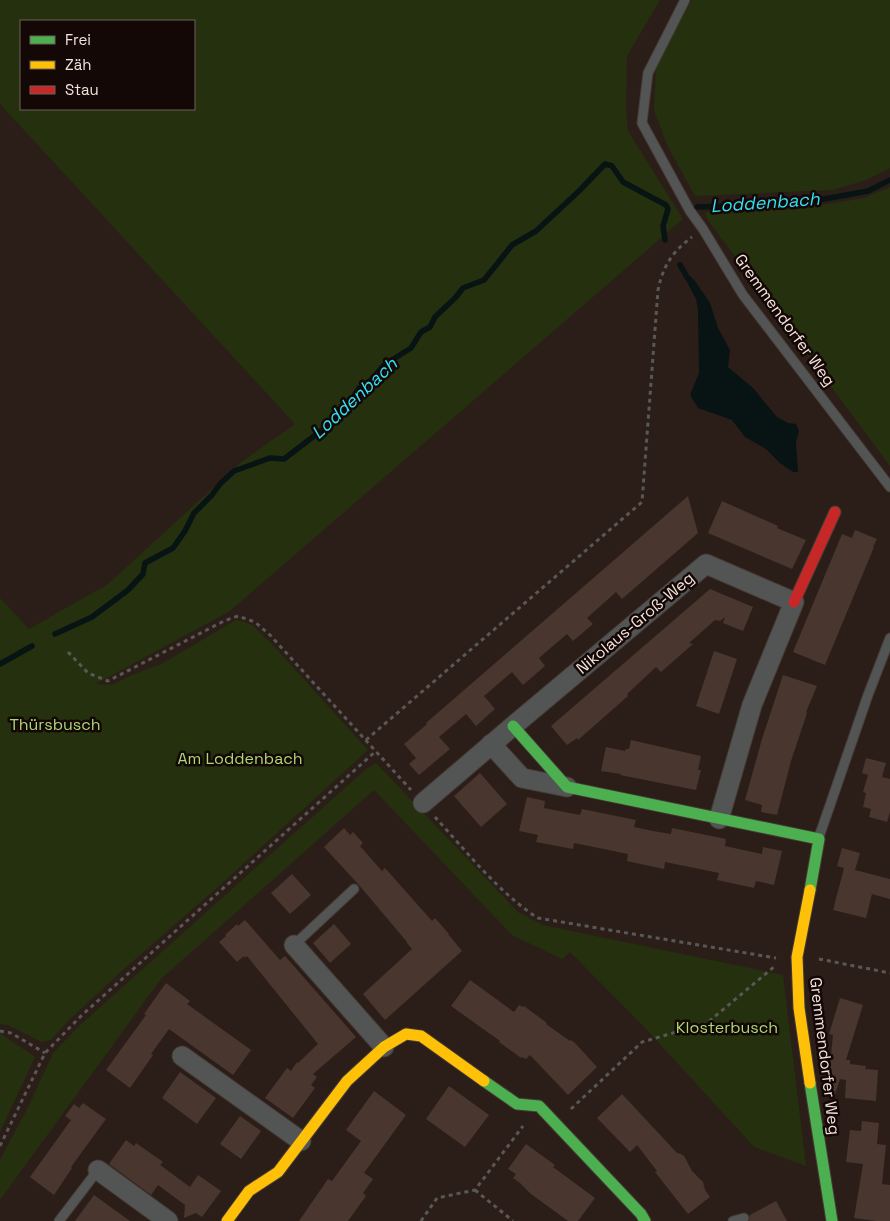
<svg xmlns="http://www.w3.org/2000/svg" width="890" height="1221" viewBox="0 0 890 1221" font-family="'Space Grotesk',sans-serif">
<rect width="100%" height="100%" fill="#2b1e18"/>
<g fill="#24300e" fill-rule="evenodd">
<path d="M0,0h660l-33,56 -1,55 2,20 55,88 -453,392 -134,73 16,1 20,-10 31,-12 73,-43 8,2 8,3 20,19 96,106 -150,137 -95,83 -54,50 -18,20 -9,2 -34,-17 -8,-1v-426l29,31 79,-45 132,-121 55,-39 -295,-320zM21,21h173v88h-173z"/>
<path d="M692,0h198v168l-24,12 -33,10 -138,6 -28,-51 -13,-35 2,-46z"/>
<path d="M890,187v279l-183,-247 -2,-7 93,-3 66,-11z"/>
<path d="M376,763l142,149 25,13 240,50 23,191 -52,-19 -106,-116 -78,-79 -8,7 -50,-24 -138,-145 -213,189 -161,221v-40l30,-57 23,-50 25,-26 288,-258z"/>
<path d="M0,1033l35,24 -35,75z"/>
</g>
<path fill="#081314" d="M690,276l5,5 15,22 8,25 12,22 -2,17 25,21 24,29 11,6 8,1 3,7 -3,11 2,30h-5l-13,-9 -14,-14 -21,-12 -13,-17 -34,-12 -8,-13 9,-22 -1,-64 -2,-10 -11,-21z"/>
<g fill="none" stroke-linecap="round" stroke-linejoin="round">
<g stroke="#081314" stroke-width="5.5">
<path d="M697,207l100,-3 71,-13 22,-11"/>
<path d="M680,265l7,12"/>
<path d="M55,634l37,-17 36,-27 15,-16 2,-11 28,-15 12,-17 9,-18 18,-18 8,-11 14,-13 36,-13 14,1 38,-29 17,-19 11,-8 9,-15 12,-8 13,-15 27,-17 10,-16 9,-5 5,-10 21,-20 7,-9 21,-8 13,-16 15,-19 24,-14 42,-39 27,-28 7,2 11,16 43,23 2,4 -5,17 2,14"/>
<path d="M0,664l32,-18"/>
</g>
</g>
<g fill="#49362e">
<path d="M688,496l10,37 -76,66 -6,-7 -29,26 6,6 -20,17 -6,-7 -28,24 6,8 -22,19 -11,-13 -28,24 11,13 -19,17 -10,-12 -27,23 11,12 -31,26 -10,-11 7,-6 -12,-14 23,-20 -1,-1z"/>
<path d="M722,501l56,25 -1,2 29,12 -14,29 -84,-36z"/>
<path d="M855,530l22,9 -4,8h1l-49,118 -32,-13 49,-118 10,4z"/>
<path d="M710,589l43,18 -10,24 -20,-8 2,-6 -5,4 -5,-1 -26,23 4,1 -32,28 -5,-5 -29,27 1,2 -50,44 -1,-2 -10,7 -16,-19z"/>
<path d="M714,651l23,8 -18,55 -23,-8z"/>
<path d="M783,675l34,11 -11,26 1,1 -16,48 -14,54 -16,-3 1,-7 -17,-5 17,-61z"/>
<path d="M631,740l70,16 -3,14h3l-5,20 -76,-15 1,-1 -20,-3 5,-24 19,4 1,-2h3z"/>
<path d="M866,758l20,5 -4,14 8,2v33l-3,10 -18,-5 2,-8 -8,-2 3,-14 -3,-1 5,-17 -6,-2z"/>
<path d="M480,773l27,31 -26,23 -27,-31z"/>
<path d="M527,797l18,4 -1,7 36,7 2,-6 54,11 -2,7 19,4 18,3 1,-6 54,11 -1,7 37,8 1,-7 19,4 -8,34 -18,-4 -2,7 -37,-8 2,-7 -54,-11 -1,7 -19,-4 -18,-4 1,-7 -54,-11 -1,6 -37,-7 2,-7 -19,-4z"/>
<path d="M344,828l6,7 3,-3 10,11 -3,3 22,25 3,-3 47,53 3,-3 14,16h-1l14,17 -77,69 -22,-26 49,-45 -5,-6v-1l-48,-57 -35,-38z"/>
<path d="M842,848l18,5 -5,17 35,9v20l-18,-5 -6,24 -33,-8 11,-42 -7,-2z"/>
<path d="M292,874l19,21 -21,19 -19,-21z"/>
<path d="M245,920l35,40 5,-4 71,81 -43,37 4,3 -6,8 4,3 -22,30 -28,-20 22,-30 4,3 6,-9 1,1 20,-19 -71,-88 -2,2 -1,-2 -7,6 -18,-20 7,-6 -1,-1 12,-11 1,2z"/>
<path d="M334,924l17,20 -21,19 -17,-20z"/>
<path d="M470,980l44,32 5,-7 4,2 1,-1 23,17 -1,1 24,17 1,-1 4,3 22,24 -29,28 -38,-40 -4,4 -4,-2 -1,1 -22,-16 1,-1 -49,-35z"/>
<path d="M166,983l24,18 -3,3 64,46 -18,25 -64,-46 -18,25 2,1 -23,33 -24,-18 40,-55 -2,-1z"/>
<path d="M840,998l23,7 -17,55h4v4l16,2 -1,3 13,1 -2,31 -31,-3 1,-18 -6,-1 -6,18 -7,-1 6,-61 -4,-1z"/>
<path d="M180,1072l36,26 -19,26 -35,-26z"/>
<path d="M449,1086l40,29 -24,32 -39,-28z"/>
<path d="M374,1091l32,24 -42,58 9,6 -10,14 3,3 -18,25h-49l29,-42 4,2 29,-40 -15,-11z"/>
<path d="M622,1094l55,59 4,1 3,2 8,15 11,11 2,8 5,7 -22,17 -33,-42 2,-1 -20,-26 -7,7 -33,-34z"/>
<path d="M83,1103l23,16 -35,48 1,1 -18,27 -24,-18 41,-57 -6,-4 9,-12 5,4z"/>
<path d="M240,1116l21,15 -20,28 -21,-15z"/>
<path d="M862,1121l17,2 -2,21 9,1 -4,39 8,1v36h-14l-22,-3 9,-54 -17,-2 4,-32 11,1z"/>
<path d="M126,1140l8,6 2,-3 27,19 -3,3 30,22 8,-12 23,16 -19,26 -6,-4 -12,5 1,-13 -27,-20 -7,10 -42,-31z"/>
<path d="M526,1144l29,21 -2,2 42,31 -17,23h-10l-37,-27 -11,-11 -7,-5 3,-4 -8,-5z"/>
<path d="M94,1195l36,26h-55z"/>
<path d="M776,1201l11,20h-38l1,-6z"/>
</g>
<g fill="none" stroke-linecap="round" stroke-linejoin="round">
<g stroke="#463a35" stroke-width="11">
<g id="lane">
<path d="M685,0l-37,73 -6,50 48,88 13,18 40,66 147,192"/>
<path d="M819,837l49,-142 22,-57"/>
<path d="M294,945l60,-56"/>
<path d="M59,1221l39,-51"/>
<path d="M733,1221l11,-3"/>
</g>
</g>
<g stroke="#463a35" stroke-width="21">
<g id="street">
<path d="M491,744l31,34 45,9"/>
<path d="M423,803l90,-77 193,-162 88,38 -42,103 -33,114"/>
<path d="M294,945l90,102"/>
<path d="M182,1056l119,85"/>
<path d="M98,1170l70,51"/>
</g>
</g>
<g stroke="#463a35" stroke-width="13">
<g id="fast">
<path d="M513,726l54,61 252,52 -9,51"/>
<path d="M484,1081l33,23 22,2 102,108 4,7"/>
<path d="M810,1083l22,138"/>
</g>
</g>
<g stroke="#463a35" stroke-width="13">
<g id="slow">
<path d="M810,890l-13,67 2,51 11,75"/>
<path d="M227,1221l22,-30 29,-19 69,-91 37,-34 22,-13 15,2 63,45"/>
</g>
</g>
<g stroke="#463a35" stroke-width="13">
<path id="jam" d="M794,602l41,-90"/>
</g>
<g stroke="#5a5855" stroke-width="3" stroke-dasharray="4 4" stroke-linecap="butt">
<path d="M68,652l20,21 20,8 116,-60 14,-5 17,6 15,13 141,155"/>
<path d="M366,740l276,-238 16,-212c5,-24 14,-38 34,-53"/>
<path d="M435,817c31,34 64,76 103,101l238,40"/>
<path d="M819,959l71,14"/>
<path d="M0,1031l11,2 34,20"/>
<path d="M571,1109l71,-67 65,-19 68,-57"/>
<path d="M0,1146l45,-93 36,-37 295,-265"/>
<path d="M475,1190l38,31"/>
<path d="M421,1221l16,-23 38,-8 48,-64"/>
</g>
<use href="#lane" stroke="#535554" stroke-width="9"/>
<use href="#street" stroke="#535554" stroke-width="19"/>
<use href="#fast" stroke="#4caf50" stroke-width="11"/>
<use href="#slow" stroke="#ffc107" stroke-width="11"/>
<use href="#jam" stroke="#c62828" stroke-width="11"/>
</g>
<g text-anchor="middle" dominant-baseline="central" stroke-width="5" stroke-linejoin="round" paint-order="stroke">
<g font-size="16" fill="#f5e3dc" stroke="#130805">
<text transform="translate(785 320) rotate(54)">Gremmendorfer Weg</text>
<text transform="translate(635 623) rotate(-40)">Nikolaus-Groß-Weg</text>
<text transform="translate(825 1056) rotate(83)">Gremmendorfer Weg</text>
</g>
<g font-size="16" fill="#acd875" stroke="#130805">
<text x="55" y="724">Thürsbusch</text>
<text x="240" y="758">Am Loddenbach</text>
<text x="727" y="1027">Klosterbusch</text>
</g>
<g font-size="18" font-style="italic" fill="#32e1f7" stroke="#130805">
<text transform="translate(765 202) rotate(-4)">Loddenbach</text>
<text transform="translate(354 398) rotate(-43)">Loddenbach</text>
</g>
</g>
<rect x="20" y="20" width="175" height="90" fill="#130805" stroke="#6d605b"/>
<rect x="30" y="36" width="25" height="8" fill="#4caf50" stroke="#6d605b"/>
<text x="65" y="45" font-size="15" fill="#f5e3dc">Frei</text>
<rect x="30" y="61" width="25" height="8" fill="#ffc107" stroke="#6d605b"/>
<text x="65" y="70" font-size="15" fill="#f5e3dc">Zäh</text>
<rect x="30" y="86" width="25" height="8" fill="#c62828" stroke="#6d605b"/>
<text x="65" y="95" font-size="15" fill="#f5e3dc">Stau</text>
</svg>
